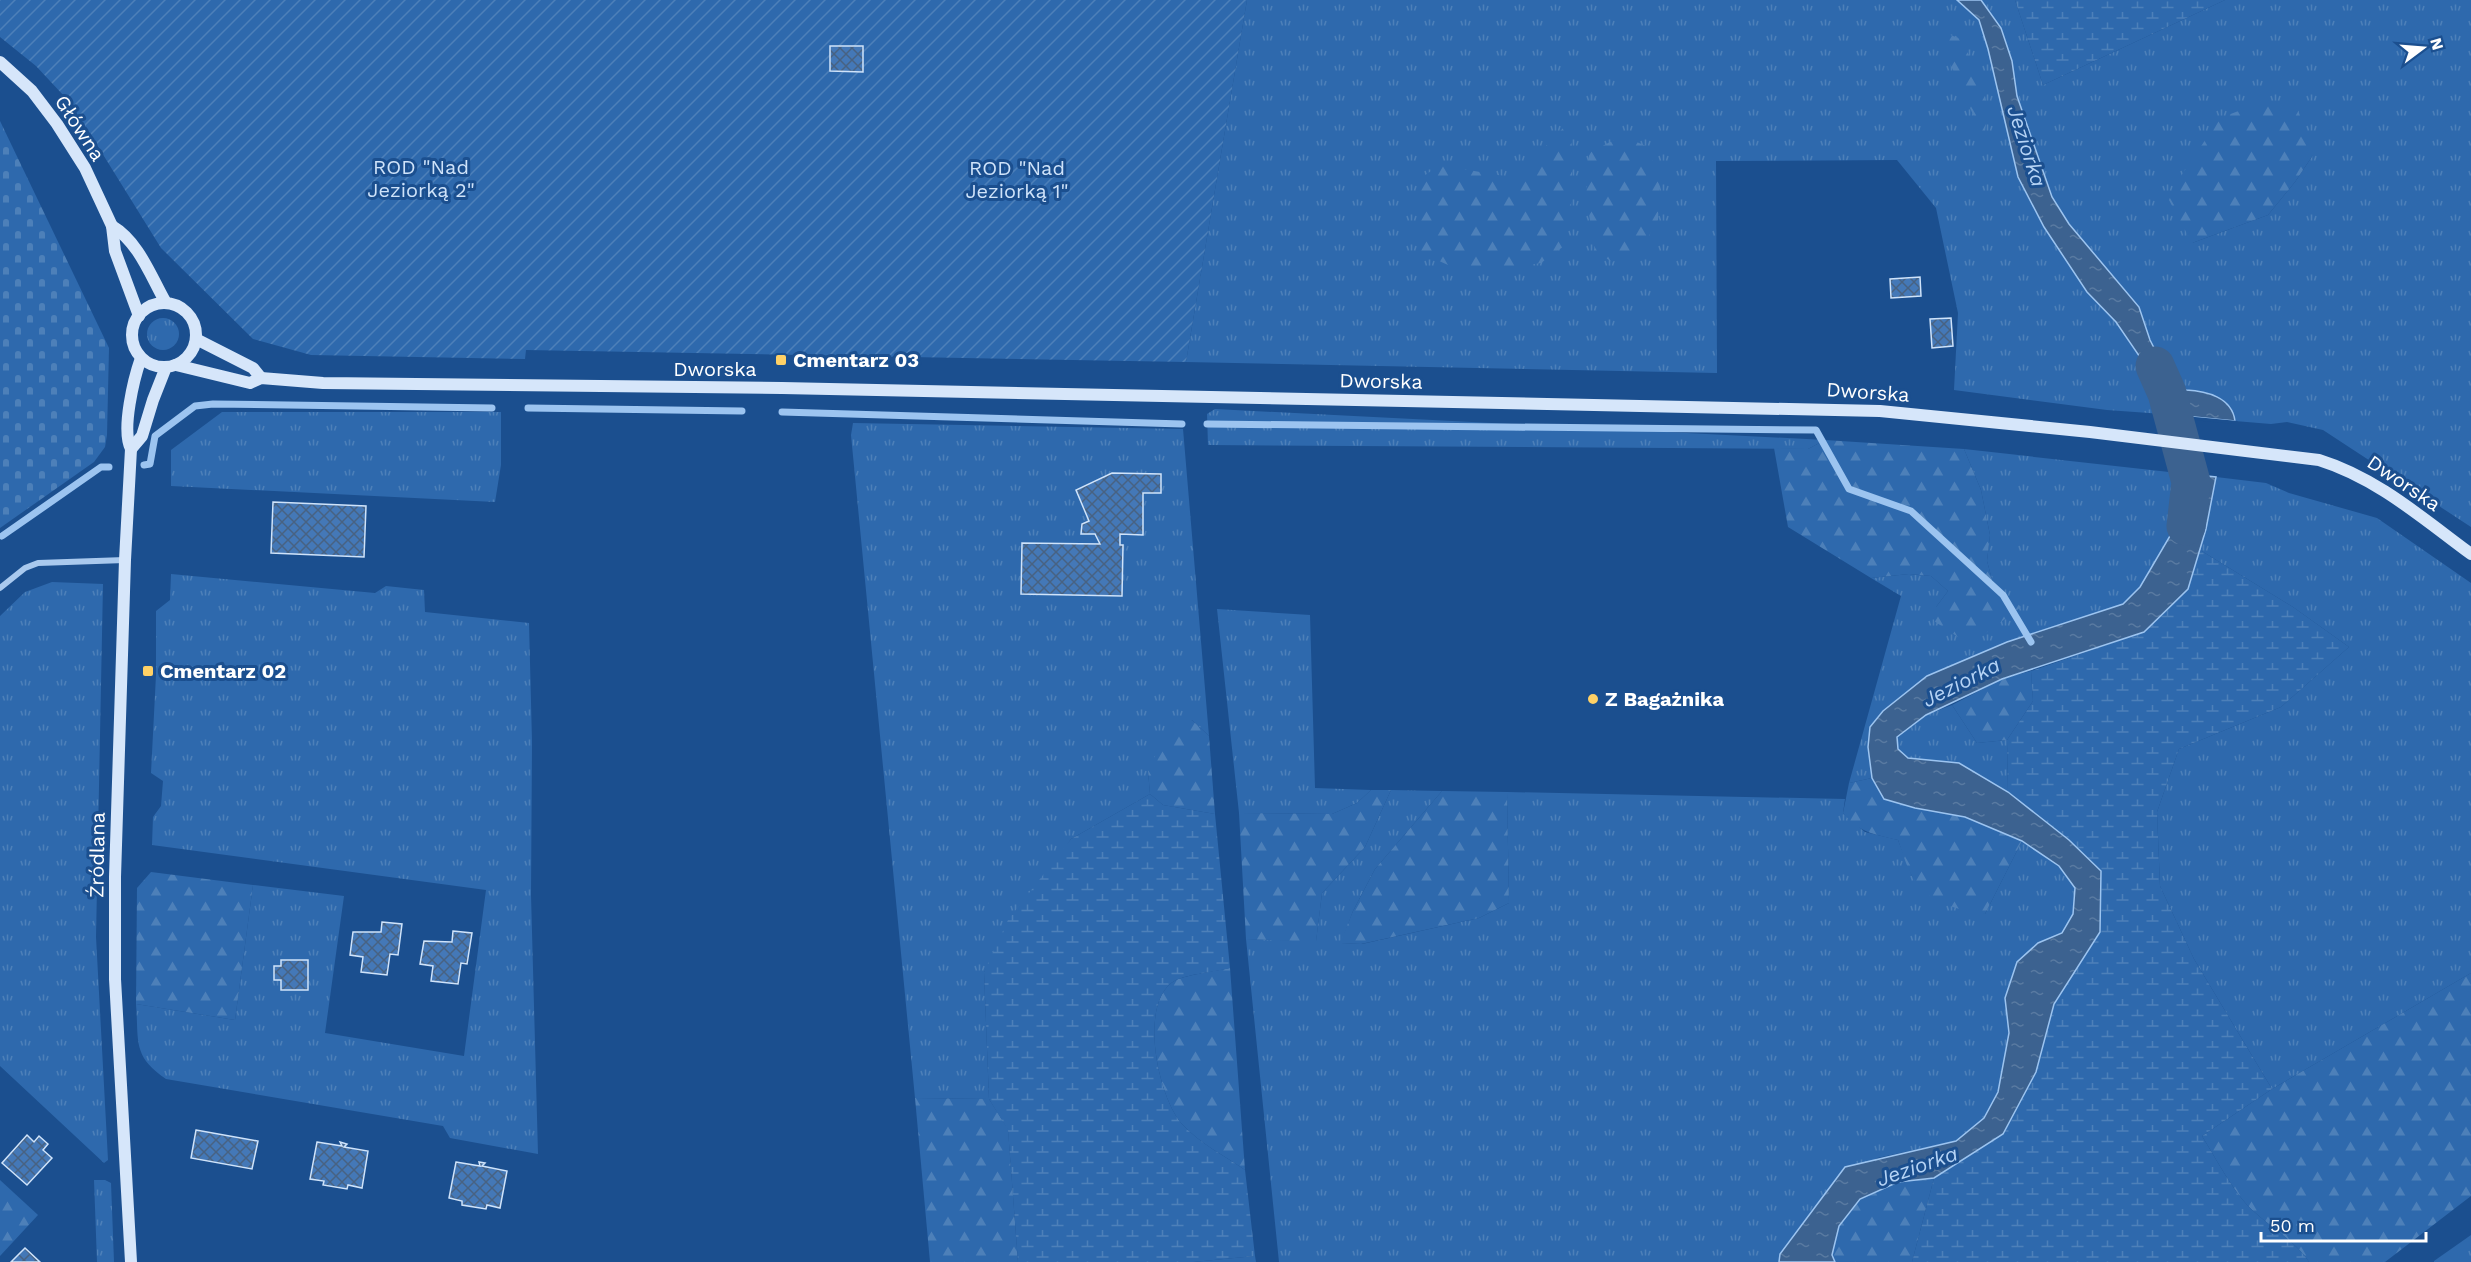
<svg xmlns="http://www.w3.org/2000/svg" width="2471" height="1262" viewBox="0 0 2471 1262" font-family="'Work Sans',sans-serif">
<defs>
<pattern id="grass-tufts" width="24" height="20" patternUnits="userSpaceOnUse" patternTransform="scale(1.5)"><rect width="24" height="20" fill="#2e69ad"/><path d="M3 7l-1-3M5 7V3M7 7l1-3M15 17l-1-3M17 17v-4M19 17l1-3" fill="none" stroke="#4d80b9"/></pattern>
<pattern id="forest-firs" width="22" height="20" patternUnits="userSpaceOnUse" patternTransform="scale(1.5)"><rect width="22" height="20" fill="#2e69ad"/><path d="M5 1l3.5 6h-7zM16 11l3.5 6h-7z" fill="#4d80b9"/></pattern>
<pattern id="wetland-marsh" width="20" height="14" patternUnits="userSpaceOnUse" patternTransform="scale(1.5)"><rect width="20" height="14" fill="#2e69ad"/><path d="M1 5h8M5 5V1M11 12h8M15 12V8" fill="none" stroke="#4d80b9"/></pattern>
<pattern id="cemetery-stones" width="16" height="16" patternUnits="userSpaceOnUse" patternTransform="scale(1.5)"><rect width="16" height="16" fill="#2e69ad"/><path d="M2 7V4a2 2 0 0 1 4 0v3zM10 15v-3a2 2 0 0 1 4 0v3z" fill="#4d80b9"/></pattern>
<pattern id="garden-furrows" width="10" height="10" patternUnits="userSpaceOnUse" patternTransform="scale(1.5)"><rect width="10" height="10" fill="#2e69ad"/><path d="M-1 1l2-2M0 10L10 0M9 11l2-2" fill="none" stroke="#4d80b9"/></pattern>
<pattern id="water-ripples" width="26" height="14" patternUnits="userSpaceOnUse" patternTransform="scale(1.5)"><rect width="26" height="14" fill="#3c6290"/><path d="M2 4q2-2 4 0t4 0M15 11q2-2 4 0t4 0" fill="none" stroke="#597aa1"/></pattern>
<pattern id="building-cross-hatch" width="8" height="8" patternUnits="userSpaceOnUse" patternTransform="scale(1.5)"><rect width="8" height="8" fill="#4478b7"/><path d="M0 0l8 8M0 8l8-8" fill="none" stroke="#486282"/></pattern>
</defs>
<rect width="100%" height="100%" fill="#1b4f8f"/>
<g fill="url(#grass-tufts)" fill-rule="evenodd">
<path d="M1247,0h710l22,20 9,29 30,128 26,50 43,65 29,30 26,38 21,54 -56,-4 -153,-20 4,-77 -22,-105 -39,-48 -181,1 1,212 -531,-11z"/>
<path d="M1981,0h34l28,85 182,-85h246v527l-148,-97 -36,-8 -16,2 -36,-3c-3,-24 -29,-30 -49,-31l-20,-19 -16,-31 -11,-33 -70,-83 -17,-27 -35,-101 -5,-35 -11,-33zM2313,155l-18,27 -27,33 -76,28z"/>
<circle cx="163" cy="334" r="16"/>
<path d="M1215,409l610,31 -17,9 -600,-4 -1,-31z"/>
<path d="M222,412h279v53l-6,37 -324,-16v-36z"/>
<path d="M853,423l330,6 26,307 -17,-16 -44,51 2,23 -79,45 -87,133 5,127 -74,-1 -64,-663z"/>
<path d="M1964,449l214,24 -8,63 -30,51 -17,17 -116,38 -139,105 4,31 -23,5 52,-187 -30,-18 38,-4 22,2 17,15 -12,16 57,-24 -6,-22 3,-26 -9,-45z"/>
<path d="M2216,477l50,6 23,10 88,25 94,65v390l-199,116 -78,-130 -34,-73 -3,-74 22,-63 102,-42 68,-60 -56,-40 -93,-57z"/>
<path d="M171,574l204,19 11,-7 38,4 1,22 104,11 3,119 -1,153 7,259 -88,-16 -7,-12 -277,-47c-34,-23 -27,-38 -30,-75l99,16 18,-135 91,11 -19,137 139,23 22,-166 -334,-45 1,-28 8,-11 2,-25 -12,-8 5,-98v-64l14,-11z"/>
<path d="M52,582l51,2 -7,353 12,223 -4,3 -104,-97v-450l25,-24z"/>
<path d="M1217,609l93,6 5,173 56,2 -14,13 -25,11 -93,-1z"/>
<path d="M1952,705l25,38 30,-3 1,52 -49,-29 -51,-5 -10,-9 -1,-12 29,-22z"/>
<path d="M1391,790l51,1 -67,78 -22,42 -12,32 21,1 117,-26 30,-15 -2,-111 338,7 -2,14 22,19 33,8 14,36 73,38 37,-73 37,25 17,22 -3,26 -11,19 -24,10 -33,55 4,35 -11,59 -14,26 -28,23 -79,17 -97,96 -1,8h-500l-33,-323 70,2 6,-48 43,-46z"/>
<path d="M94,1180h11l6,3 3,79h-17z"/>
<path d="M2471,1235v27h-37v-1z"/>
<path d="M1255,1256l1,6h-63z"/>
</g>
<g fill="url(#forest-firs)">
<path d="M1935,30l24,8 21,36 8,35 -4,30z"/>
<path d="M2265,101l33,9 15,45 -18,27 -27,33 -76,28 -23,-43 8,-18 43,-64z"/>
<path d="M1566,125l7,24 -2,59 -7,38 -23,17 -43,7 -41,-1 -38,-17 -1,-72 22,-15 80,14 21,-28z"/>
<path d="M1632,140l14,6 14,32 -2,42 -16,28 -30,14 -17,-11 -9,-55 3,-43 23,-12z"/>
<path d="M1825,440l139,9 17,41 9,45 -3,26 6,22 28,24 -51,38 -36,-24 2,-14 12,-16 -17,-15 -22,-2 -38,4 -83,-51 -14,-79 34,1z"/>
<path d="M2031,671l2,30 -26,39 -30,3 -25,-38 50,-26z"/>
<path d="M1192,720l17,16 6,78 -52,-9 -13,-11 -2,-23 14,-30 11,-15z"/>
<path d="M1872,778l12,21 31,9 50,9 57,24 -37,73c-28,-4 -58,-11 -73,-38 -6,-11 -10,-25 -14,-36 -25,-6 -38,-7 -55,-27l6,-30z"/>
<path d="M1371,790h20l-26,57 -43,46 -6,49 -70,-3 -7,-126 93,1 25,-11z"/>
<path d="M1442,791l65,1 2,111 -30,15 -118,26 -21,-1 13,-32 22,-42z"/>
<path d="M151,872l102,13 -18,135 -99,-16 1,-116z"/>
<path d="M1230,968l15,202c-20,-14 -46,-27 -63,-46 -24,-26 -45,-124 -6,-144 11,-5 40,-9 54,-12z"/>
<path d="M2471,973v223l-86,66h-76c-14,-23 -49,-40 -67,-63 -15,-19 -27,-42 -40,-63l70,-47z"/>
<path d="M915,1098l74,1 19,30 10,133h-88z"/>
<path d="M1934,1178l-22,84h-77l-3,-6 7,-30 21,-27 38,-17z"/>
<path d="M0,1180l38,35 -38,41z"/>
</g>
<g fill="url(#wetland-marsh)">
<path d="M2015,0h210l-182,85z"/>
<path d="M2200,550l93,57 56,40 -68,60 -102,42 -22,63 3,74 34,73 78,130 -70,47c13,21 25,44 40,63 18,23 53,40 67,63h-397l22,-84 69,-44 33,-62 18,-68 46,-72 1,-61 -32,-31 -61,-48 -1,-52 26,-39 -2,-30 113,-39 44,-43z"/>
<path d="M1150,794l13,11 52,9 15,154c-15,4 -41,6 -54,12 -39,20 -18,118 6,144 17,19 43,32 63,46l10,86 -62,6h-175l-10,-132 -19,-31 -5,-127 24,-52 63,-81z"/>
</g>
<path fill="url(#cemetery-stones)" d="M0,121l109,227 -2,87 -2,12 -11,15 -94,66z"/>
<path fill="url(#garden-furrows)" d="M0,0h1247l-61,362 -660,-12 -1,9 -214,-4 -58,-16 -92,-91 -72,-116 -25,-36 -28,-30 -36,-29z"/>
<g fill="url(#water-ripples)" stroke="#9cc4f0" stroke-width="1.5">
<path d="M1957,0h24l20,28 11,33 5,35 35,101 17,27 70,83 11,33 16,31 20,19c20,1 46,7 49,31l-72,-7 -21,-54 -26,-38 -29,-30 -43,-65 -26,-50 -30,-128 -9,-29z"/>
<path d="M2178,473l38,4 -10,52 -18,60 -44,43 -142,47 -76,36 -29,22 1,12 10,9 51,5 49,29 61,48 32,31 -1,61 -46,72 -18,68 -33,62 -69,44 -36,4 -38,17 -21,27 -7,29 3,7h-56l1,-8 65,-87 111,-26 28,-23 14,-26 11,-59 -4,-35 12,-36 21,-19 24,-10 11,-19 2,-26 -16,-22 -37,-25 -57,-24 -50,-9 -31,-9 -12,-21 -4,-31 2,-20 13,-16 44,-35 80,-34 116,-38 17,-17 30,-51z"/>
</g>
<path fill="#1b4f8f" d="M2160,414h3l75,7 -4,3 -71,-7z"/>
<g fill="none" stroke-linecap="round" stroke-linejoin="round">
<g stroke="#9cc4f0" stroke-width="7">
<path d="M528,408l214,3"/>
<path d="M782,412l400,12"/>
<path d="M1207,424l609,6 33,59 62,22 92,84 28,47"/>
<path d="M144,465l6,-1 5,-28 40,-30 18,-2 279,4"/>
<path d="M2,536l99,-69h8"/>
</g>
<path stroke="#3c6290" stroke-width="39" d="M2155,366l12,27 24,89 -5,44"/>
</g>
<g fill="url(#building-cross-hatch)" stroke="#cfe3fa" stroke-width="1.5">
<path d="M830,46h33v26l-33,-1z"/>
<path d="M1920,277l1,19 -30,2 -1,-19z"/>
<path d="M1951,318l2,28 -21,2 -2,-29z"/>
<path d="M1112,473l49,1v19h-18v42l-23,-1v11h3l-1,51 -101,-2 1,-51 78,1 -5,-10h-14l1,-10 7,-3 -13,-31z"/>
<path d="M273,502l93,4 -2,51 -93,-4z"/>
<path d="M382,922l20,2 -4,31 -8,-1 -3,21 -26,-3 2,-15 -13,-2 3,-23h28z"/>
<path d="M453,931l19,2 -5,31 -6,-1 -3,21 -27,-3 2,-15 -13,-2 4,-23 28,1z"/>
<path d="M281,960h27v30h-27v-10h-7v-14h7z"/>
<path d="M196,1130l62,11 -6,28 -61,-11z"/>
<path d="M27,1135l7,7 5,-6 9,8 -5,6 9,8 -25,27 -25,-22z"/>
<path d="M317,1142l25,4 -2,-4 7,2 -3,3 24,4 -6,37 -14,-3 -1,4 -24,-4 1,-4 -14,-2z"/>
<path d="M456,1162l24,4 -1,-4 6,1 -3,3 25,5 -7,37 -13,-3 -1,4 -24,-4v-4l-13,-3z"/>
<path d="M25,1248l15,14h-29z"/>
</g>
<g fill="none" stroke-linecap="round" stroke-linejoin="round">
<path stroke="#a9c9ee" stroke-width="6" d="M0,588l25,-20 13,-5 87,-3"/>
<g stroke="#d6e6fa" stroke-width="12">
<path d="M0,62l32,29 25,33 28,44 27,58 3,25 24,65"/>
<path d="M112,226c27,16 39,51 54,77"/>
<circle cx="164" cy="335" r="32"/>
<path d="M196,339l57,29 8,10"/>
<path d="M176,365l74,18 11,-5 62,5 459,5 1098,23 210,21 229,28c58,18 103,58 152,94"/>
<path d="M131,449l11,-13 11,-36 13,-33"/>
<path d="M131,1262l-16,-283v-102l10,-317 6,-111c-10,-19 3,-71 10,-91"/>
</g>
</g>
<g fill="#ffd166" stroke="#1b4f8f" stroke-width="2">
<rect x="775" y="354" width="12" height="12" rx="3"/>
<rect x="142" y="665" width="12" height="12" rx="3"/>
<circle cx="1593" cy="699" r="6"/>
</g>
<g text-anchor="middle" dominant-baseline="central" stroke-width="6" stroke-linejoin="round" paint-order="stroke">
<g font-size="20" fill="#fff" stroke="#1b4f8f">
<text transform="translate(80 128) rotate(57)">Główna</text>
<text x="715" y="369">Dworska</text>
<text transform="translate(1381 381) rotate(1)">Dworska</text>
<text transform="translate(1868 392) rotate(4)">Dworska</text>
<text transform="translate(2404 483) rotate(34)">Dworska</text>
<text transform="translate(97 855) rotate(-89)">Źródlana</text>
</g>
<g font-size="20" fill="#cfe3fa" stroke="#1b4f8f">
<text x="421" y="167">ROD "Nad<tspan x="421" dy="23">Jeziorką 2"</tspan></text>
<text x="1017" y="168">ROD "Nad<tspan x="1017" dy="23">Jeziorką 1"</tspan></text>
</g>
<g font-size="20" font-weight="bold" fill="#fff" stroke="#1b4f8f" text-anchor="start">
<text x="793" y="360">Cmentarz 03</text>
<text x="160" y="671">Cmentarz 02</text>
<text x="1605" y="699">Z Bagażnika</text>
</g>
<g font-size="21" font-style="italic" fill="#b5d3f5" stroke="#1b4f8f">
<text transform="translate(2027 146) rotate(72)">Jeziorka</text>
<text transform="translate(1961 682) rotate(-27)">Jeziorka</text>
<text transform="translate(1917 1166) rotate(-19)">Jeziorka</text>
</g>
</g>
<g transform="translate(2423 48) rotate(74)" stroke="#1b4f8f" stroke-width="4.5" paint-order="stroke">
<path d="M0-4.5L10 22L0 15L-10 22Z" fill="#ffffff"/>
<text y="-9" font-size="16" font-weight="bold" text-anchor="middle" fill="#ffffff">N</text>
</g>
<path d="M2261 1232v9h165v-9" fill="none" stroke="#ffffff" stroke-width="3"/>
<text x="2270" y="1232" font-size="18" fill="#ffffff" stroke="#1b4f8f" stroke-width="4.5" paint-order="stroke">50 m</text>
</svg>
